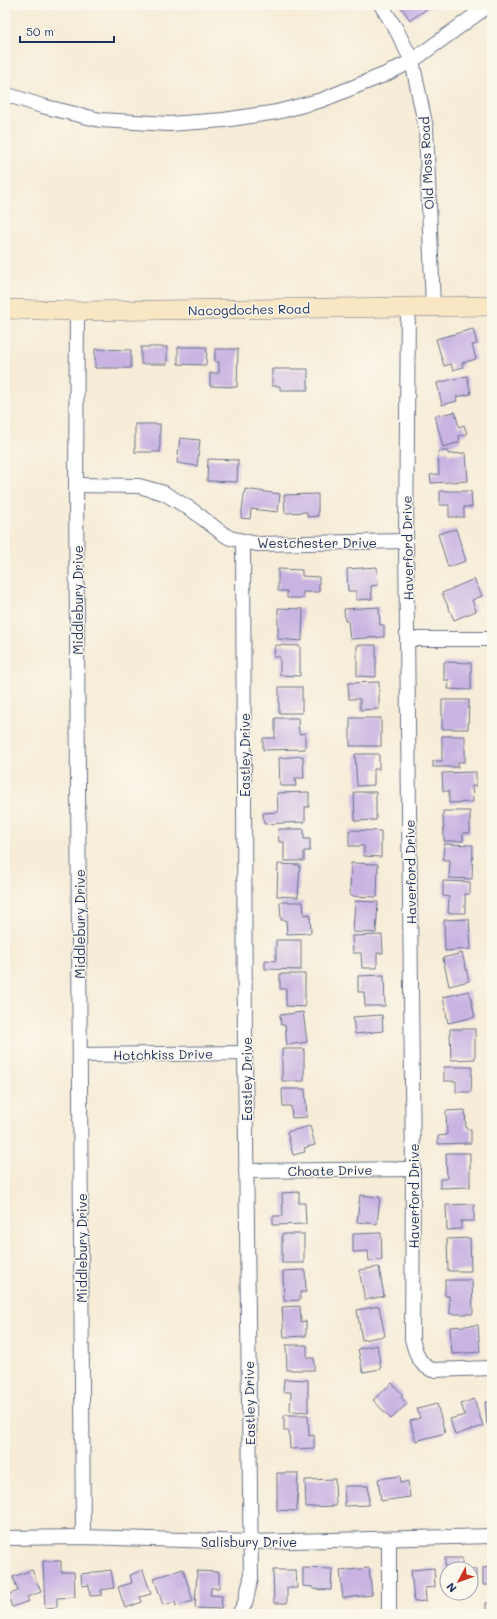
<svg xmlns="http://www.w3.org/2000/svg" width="497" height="1619" viewBox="0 0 497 1619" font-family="Mali,sans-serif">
<rect width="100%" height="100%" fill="#fbf7ec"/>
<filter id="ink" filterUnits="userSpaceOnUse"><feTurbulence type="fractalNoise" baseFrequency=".025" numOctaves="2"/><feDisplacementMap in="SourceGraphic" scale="8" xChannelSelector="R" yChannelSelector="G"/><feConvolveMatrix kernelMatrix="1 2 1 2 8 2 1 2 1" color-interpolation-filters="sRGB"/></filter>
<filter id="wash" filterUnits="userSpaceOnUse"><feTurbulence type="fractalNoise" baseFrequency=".012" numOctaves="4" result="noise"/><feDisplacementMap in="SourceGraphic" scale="16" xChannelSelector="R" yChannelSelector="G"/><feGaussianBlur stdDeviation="0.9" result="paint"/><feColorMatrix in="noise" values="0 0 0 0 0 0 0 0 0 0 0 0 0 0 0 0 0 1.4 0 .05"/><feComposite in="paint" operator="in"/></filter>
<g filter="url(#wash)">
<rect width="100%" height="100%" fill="#f6ecd7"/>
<g id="blocks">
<g fill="#c8b3e2">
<path d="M400,5h33l-23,15z"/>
<path d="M473,329l4,15 -5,1 4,14 -14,4 1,4 -10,3 -2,-6 -7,2 -8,-27z"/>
<rect x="141" y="347" width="26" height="17"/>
<path d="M178,347h29l-1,18 -28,-1z"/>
<path d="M95,349l36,1v18h-36z"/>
<path d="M215,349h23l-1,38 -27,-1v-13h9v-11h-4z"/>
<path d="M272,369h36v21h-28v-4h-8z"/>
<path d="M467,376l4,18 -15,3 1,4 -15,4 -5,-22z"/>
<path d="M455,412l4,15 5,-2 3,9 -8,2 1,6 -17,5 -8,-31z"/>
<rect x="135" y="424" width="25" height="28"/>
<path d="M180,438l20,2 -3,26 -20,-3z"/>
<path d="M438,451h10v3l18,-1 2,28 -37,2 -1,-8 9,-1z"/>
<path d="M208,459l30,1 -1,22 -30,-1z"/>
<path d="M245,489l35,5 -2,18 -27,-3 -1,10 -9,-1z"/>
<path d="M440,491h31l1,16h-8v10h-15v-12h-9z"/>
<path d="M318,494v22l-11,1v-5l-22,1 -1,-18z"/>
<path d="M456,529l10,32 -18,6 -10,-33z"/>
<path d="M377,567l1,18 -7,1 1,13 -16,1v-9h-8l-1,-22z"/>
<path d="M278,569l24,1v6l17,1v15h-16v6h-16v-7h-9z"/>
<path d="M474,579l8,17 -10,4 4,11 -22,9 -12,-27z"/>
<path d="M379,607l1,18h4v12l-34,2 -2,-18h-3l-1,-12z"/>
<path d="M278,608l25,1 -1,32 -24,-2z"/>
<path d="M275,645l25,1v30l-20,-1v-18h-6z"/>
<path d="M357,645h19v32l-19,-1z"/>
<path d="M444,662l27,1v27l-23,-1 1,-9h-5z"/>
<path d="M379,682v27l-19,1v-11h-11l-1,-16z"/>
<rect x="279" y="687" width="23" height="26"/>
<path d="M442,700h27l-1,29h-26z"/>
<path d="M275,718h23l1,16 6,-1v16l-42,1v-12h12z"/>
<rect x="350" y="718" width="31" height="28"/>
<path d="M442,736h23v26h-7v5h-25v-6h9z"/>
<path d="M355,754h24v15h-5v16l-17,1z"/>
<path d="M303,756l1,22h-9l1,8h-16l-1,-28z"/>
<path d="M476,772v14h-4l1,16 -24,1v-12h-6l-1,-18z"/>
<path d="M309,792v15h-4v15l-41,2 -1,-11 15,-1 -1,-19z"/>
<path d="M354,792h22v28l-21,1z"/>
<path d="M443,811h27v22h-7v8h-19z"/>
<path d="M278,829h26v10h6v12h-6v10h-20v-19h-5z"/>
<path d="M349,830l32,1v26l-17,-1v-10h-15z"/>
<path d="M444,844l29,1 -1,34 -23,-1 1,-18h-7z"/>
<path d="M351,863l27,1 -1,33 -27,-1z"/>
<path d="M278,864l22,1 -2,32 -21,-1z"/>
<path d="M443,881l27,1v12h-5v19h-17l1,-16 -6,-1z"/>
<path d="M355,901l23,1 -2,31 -23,-1z"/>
<path d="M280,902h23l1,13 6,-1 1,19 -24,1 -1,-14h-5z"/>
<path d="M469,919l2,30 -26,2 -1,-31z"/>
<path d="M382,935l1,18h-6v15h-15l-1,-15h-8l-1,-17z"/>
<path d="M276,940h25v30l-36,-1v-9l11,1z"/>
<path d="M462,953l7,28 -20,5 -6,-28z"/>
<path d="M280,974h25v33l-19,-1v-17h-6z"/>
<path d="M384,975l1,31h-20l-1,-14h-6v-16z"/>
<path d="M469,991l6,26 -27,6 -5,-26z"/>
<path d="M303,1012l4,30 -20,3 -2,-20h-4l-1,-10z"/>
<path d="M382,1015l1,16 -28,3 -2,-17z"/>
<path d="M450,1029h25v30l-24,1z"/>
<rect x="282" y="1049" width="22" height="32"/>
<path d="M444,1067h28l-1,25h-15v-11h-12z"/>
<path d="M282,1089h23l2,28 -15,1 -1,-12h-8z"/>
<path d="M465,1110l1,19h5v14l-33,1v-8l9,-1 -1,-24z"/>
<path d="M310,1126l5,19 -11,3 1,4 -12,3 -6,-23z"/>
<path d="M446,1153h24v34l-30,1v-9h7z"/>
<path d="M299,1192v11h6l1,21 -33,1v-9h10l-1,-23z"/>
<path d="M360,1195l20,2 -3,27 -20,-2z"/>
<path d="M474,1204v17h-13v8l-14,1 -1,-25z"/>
<path d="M381,1233l1,27 -13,1 -1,-10 -15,1v-18z"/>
<rect x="282" y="1234" width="22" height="29"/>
<path d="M470,1238l1,33h-23l-1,-32z"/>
<path d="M379,1267l5,29 -19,4 -6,-30z"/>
<path d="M305,1270l1,22h-6v8l-16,1 -1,-30z"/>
<path d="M445,1280h27l1,34h-23l-1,-18h-4z"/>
<path d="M300,1306l1,16 5,-1v15l-22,1 -2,-30z"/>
<path d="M379,1306l6,30 -23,4 -5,-30z"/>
<path d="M478,1325l2,27 -28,2 -2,-27z"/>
<path d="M286,1345h21v13h7v12h-27z"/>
<path d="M377,1345l4,24 -18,3 -5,-23z"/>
<path d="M284,1379l24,1v32l-18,-1 1,-19h-8z"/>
<path d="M392,1383l11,12 -2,2 6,7 -16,15 -18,-19z"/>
<path d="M474,1399l9,27 -28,9 -5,-16 15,-4 -4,-11z"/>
<path d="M485,1402h7v22h-5z"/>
<path d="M437,1404l8,29 -29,8 -6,-20 10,-3 -3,-9z"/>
<path d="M284,1415h24l1,21 5,-1v13l-24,1 -1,-18h-5z"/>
<path d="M277,1473h21l-1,38 -20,-1z"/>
<path d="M400,1476l1,7 7,-2 2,16 -29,4 -3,-22z"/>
<path d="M335,1479l1,27 -30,1 -1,-27z"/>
<path d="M344,1486h24l1,19 -24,1z"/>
<path d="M445,1558h17v11h-15v17h-2z"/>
<path d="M43,1561h18v11h13l1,25 -18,1v9l-12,1z"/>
<path d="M492,1567v18h-9v-17z"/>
<path d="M303,1568l29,1 -1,21 -18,-1v-2l-10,-1z"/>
<path d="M369,1568l3,27 -29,3 -3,-27z"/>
<path d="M434,1568l1,19 -10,1 1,13 -12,1 -3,-32z"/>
<path d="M183,1569l10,32 -17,5 -1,-4 -12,3 -9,-27z"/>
<rect x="471" y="1569" width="5" height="17"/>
<path d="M32,1570l9,22 -14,5 2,4 -17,6 -4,-12 10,-4 -5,-14z"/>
<path d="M111,1570l3,18 -13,2 1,5 -12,1 -1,-11 -7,1 -1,-12z"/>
<path d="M143,1570l8,24 -11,3 2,5 -17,6 -7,-21 14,-4 -2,-8z"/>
<path d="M273,1570h23l1,18h-10v15h-13z"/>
<path d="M197,1571l22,1v16h-8l-1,7 12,1 -1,13 -26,-1z"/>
<rect x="486" y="1603" width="6" height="11"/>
</g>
</g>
</g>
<g filter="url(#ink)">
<use href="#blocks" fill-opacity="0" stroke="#687188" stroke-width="1"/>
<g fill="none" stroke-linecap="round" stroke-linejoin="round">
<g stroke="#687188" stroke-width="16">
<g id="minor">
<path d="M381,5l15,24 16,32 14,67 7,179"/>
<path d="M5,94l37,12 58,14 69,4 55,-4 53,-8 45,-12 64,-26 26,-13 77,-56"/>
<path d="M408,306l-2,235 7,628 -1,170c4,15 6,24 20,31l60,-2"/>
<path d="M77,311l-1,174 7,1052"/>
<path d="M76,485l63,1 25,7 28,17 30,23 8,5 27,6 149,-3"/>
<path d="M408,639h84"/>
<path d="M80,1055l165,-2"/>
<path d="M246,1171l167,-2"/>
<path d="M5,1538l78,-1 168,5 241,-6"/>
<path d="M239,1614l6,-11 6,-24 -6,-526 -2,-512"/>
<path d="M389,1614v-75"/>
</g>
</g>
<g stroke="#687188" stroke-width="20">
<path id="secondary" d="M5,309l72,2 415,-5"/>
</g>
<use href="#minor" stroke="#fff" stroke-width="14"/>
<use href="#secondary" stroke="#f9e7c3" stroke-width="19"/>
</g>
</g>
<g text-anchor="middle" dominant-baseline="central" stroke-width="3" stroke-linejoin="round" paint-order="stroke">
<g font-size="13" fill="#1b2f5e" stroke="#fbf7ec">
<text transform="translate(426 163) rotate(-93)">Old Moss Road</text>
<text transform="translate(249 309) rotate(-1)">Nacogdoches Road</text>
<text x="317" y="542">Westchester Drive</text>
<text transform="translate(407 548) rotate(-91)">Haverford Drive</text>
<text transform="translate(77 600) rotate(-90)">Middlebury Drive</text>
<text transform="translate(244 755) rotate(-90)">Eastley Drive</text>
<text transform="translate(410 872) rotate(-91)">Haverford Drive</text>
<text transform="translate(79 924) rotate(-90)">Middlebury Drive</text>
<text transform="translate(163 1054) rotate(-1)">Hotchkiss Drive</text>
<text transform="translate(246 1079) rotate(-90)">Eastley Drive</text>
<text transform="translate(330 1170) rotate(-1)">Choate Drive</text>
<text transform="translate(413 1196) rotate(-90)">Haverford Drive</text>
<text transform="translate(81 1248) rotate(-90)">Middlebury Drive</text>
<text transform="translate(249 1403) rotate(-91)">Eastley Drive</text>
<text x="249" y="1541">Salisbury Drive</text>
</g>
</g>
<rect width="497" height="1619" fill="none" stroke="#fbf7ec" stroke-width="20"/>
<g transform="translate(459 1581) rotate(229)"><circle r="19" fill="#fbf7ec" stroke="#a1a7b3"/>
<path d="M0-3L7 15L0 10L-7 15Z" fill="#c8321e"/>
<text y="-6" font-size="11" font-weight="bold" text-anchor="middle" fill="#1b2f5e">N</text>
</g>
<path d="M20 36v6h94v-6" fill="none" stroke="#1b2f5e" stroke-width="2"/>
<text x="26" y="36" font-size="12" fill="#1b2f5e" stroke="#fbf7ec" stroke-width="3" paint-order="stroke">50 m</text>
</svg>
